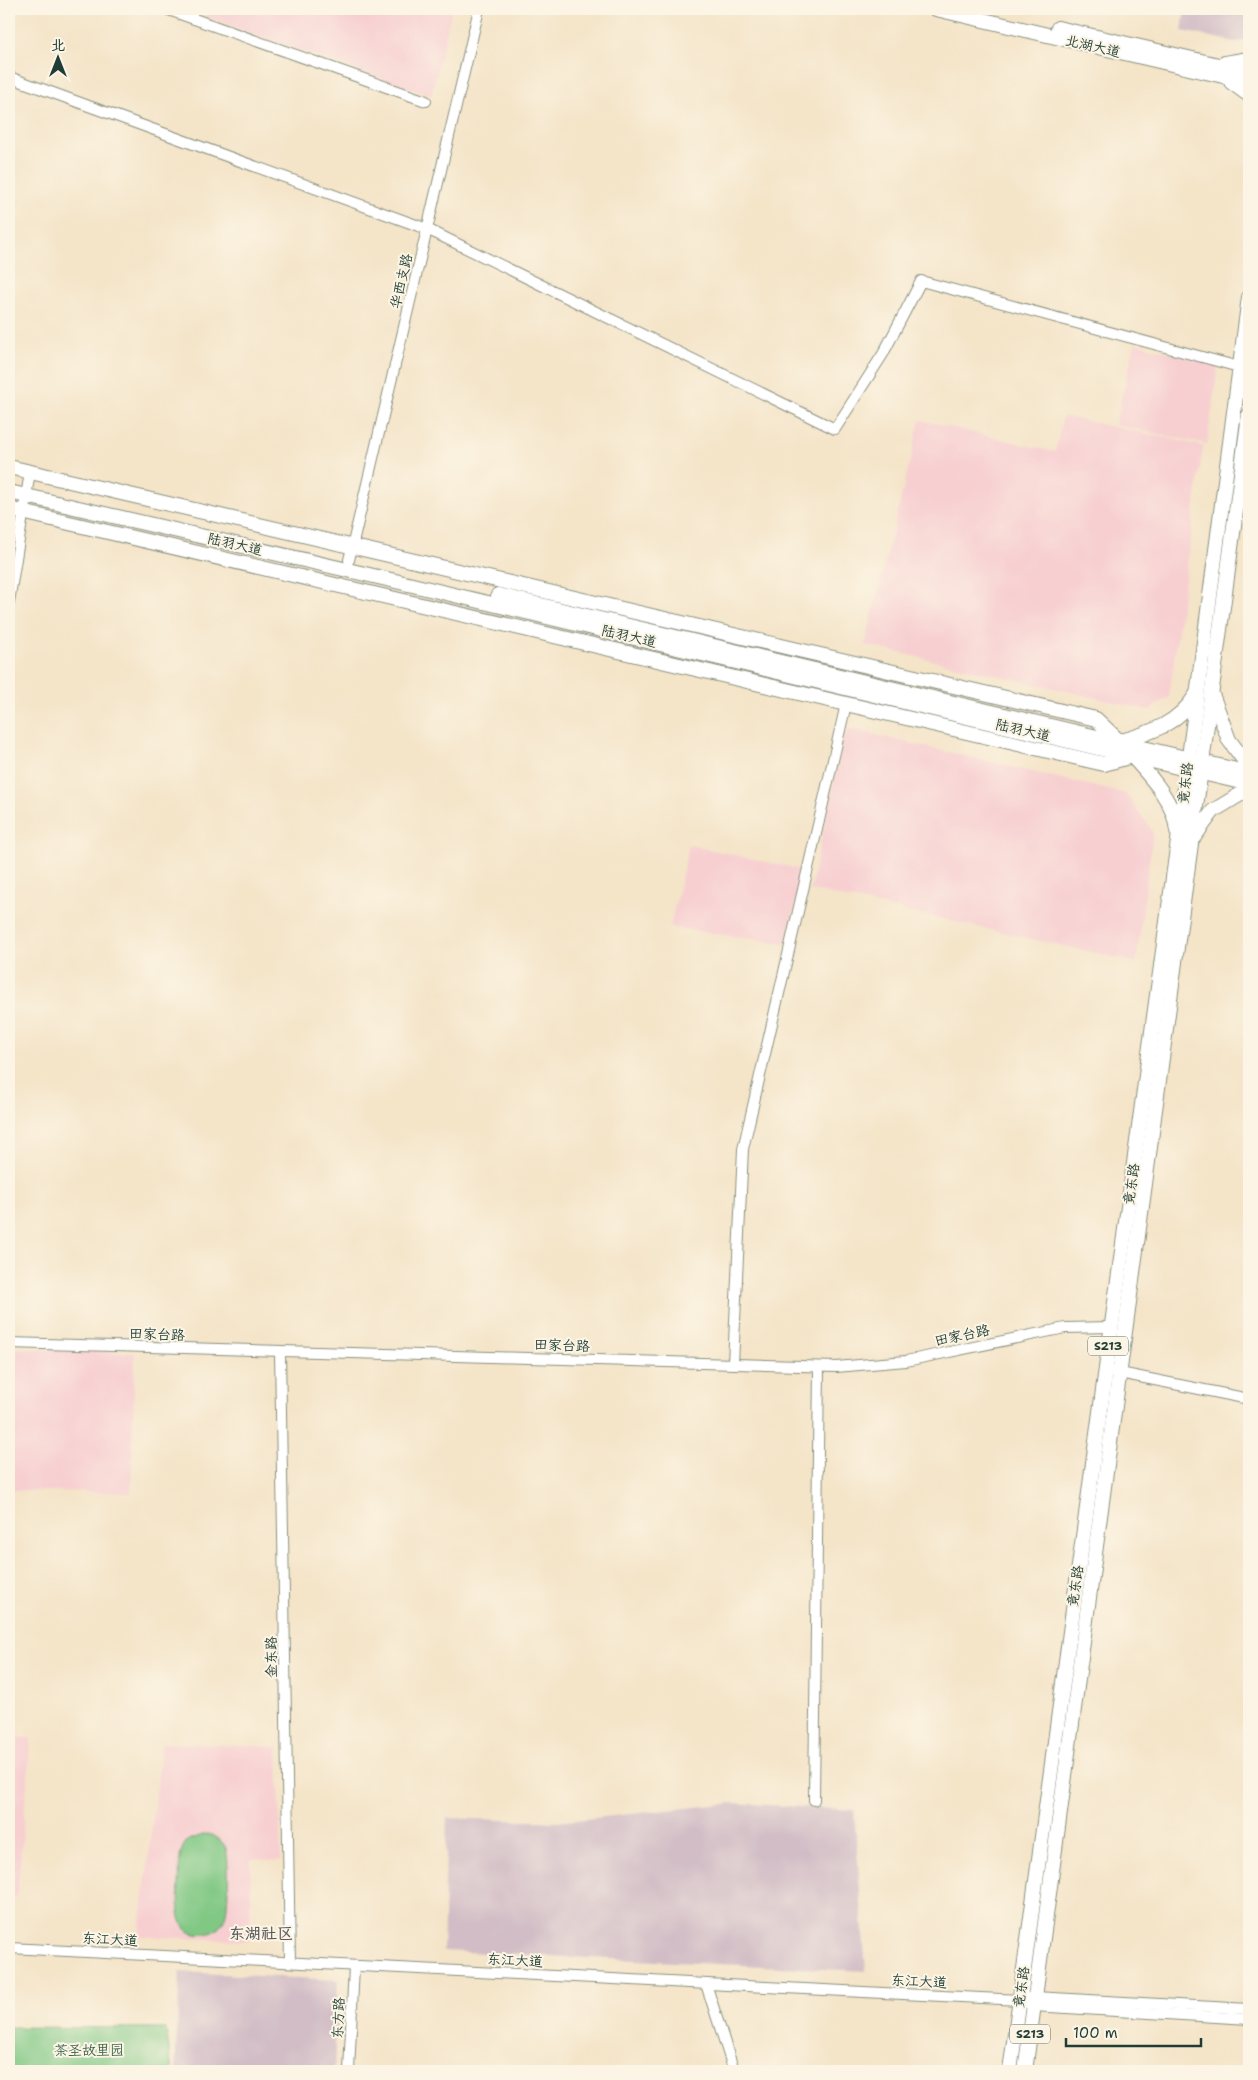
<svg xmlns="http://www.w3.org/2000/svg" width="1258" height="2080" viewBox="0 0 1258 2080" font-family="'Shantell Sans','LXGW WenKai TC',sans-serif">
<rect width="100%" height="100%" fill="#fcf5e5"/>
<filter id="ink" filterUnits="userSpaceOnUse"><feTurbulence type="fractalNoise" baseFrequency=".02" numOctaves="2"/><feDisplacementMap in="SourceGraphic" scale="10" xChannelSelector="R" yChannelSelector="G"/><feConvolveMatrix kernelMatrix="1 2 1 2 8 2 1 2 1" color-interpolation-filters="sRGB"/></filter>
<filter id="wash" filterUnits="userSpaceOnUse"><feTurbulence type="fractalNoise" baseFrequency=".0096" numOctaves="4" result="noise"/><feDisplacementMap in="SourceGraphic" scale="20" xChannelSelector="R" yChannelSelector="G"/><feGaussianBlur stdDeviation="1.12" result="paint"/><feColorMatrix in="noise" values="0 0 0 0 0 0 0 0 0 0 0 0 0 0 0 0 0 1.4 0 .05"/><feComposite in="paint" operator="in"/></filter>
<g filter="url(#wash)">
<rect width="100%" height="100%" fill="#f4e4c8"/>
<g fill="#f7cfd1">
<path d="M207,9h245l-21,87 -226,-79z"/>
<path d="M1135,343l83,23 -11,78 -92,-19z"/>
<path d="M1063,416l140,30 -34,251 -20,13 -284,-65 55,-225 135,32z"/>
<path d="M846,728l280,66 27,38 -17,130 -326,-72z"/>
<path d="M689,845l114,25 -17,74 -116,-17z"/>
<path d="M9,1348l126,5 -4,140 -122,-3z"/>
<path d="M9,1737l22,1 -14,159 -8,-1z"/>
<path d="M162,1743l116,4 3,114 -30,-2 -1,82 -111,-5z"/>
</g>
<g fill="#d2bdc6">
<path d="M1185,9h64v31l-14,2 -53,-11z"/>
<path d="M733,1803l121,7 12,161 -423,-20 4,-133 110,4z"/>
<path d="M180,1972l158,8 -4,91h-159z"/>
</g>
<g fill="#80c884" stroke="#50825c">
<path d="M206,1834c8,1 14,5 19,12 5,9 4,65 -1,75 -4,7 -11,12 -18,13 -32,5 -28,-31 -27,-51 1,-15 -2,-32 9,-43z"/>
<path d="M9,2027l157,1 6,43h-163z"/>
</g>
</g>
<g filter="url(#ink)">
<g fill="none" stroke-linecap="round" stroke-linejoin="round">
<g stroke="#8a907e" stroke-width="12">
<g id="minor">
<path d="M166,9l260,92"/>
<path d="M9,77l418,152 408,200 48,-75 38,-73 318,86"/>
<path d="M349,560l130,-551"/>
<path d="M9,602l21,-130"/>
<path d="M9,1343l827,24 70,-6 159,-33 46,-1"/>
<path d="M280,1351l10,611"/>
<path d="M733,1364l10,-215 103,-445"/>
<path d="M1105,1370l144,29"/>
<path d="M814,1800l5,-433"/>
<path d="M9,1948l1011,52 15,-3 214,12"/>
<path d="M706,1984l28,87"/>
<path d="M1028,2003l5,3 216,13"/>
<path d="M349,2071l5,-105"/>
</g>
</g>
<g stroke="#8a907e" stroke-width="16">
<g id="major">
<path d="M936,9l313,73"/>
<path d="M1058,28l191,44"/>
<path d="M1225,63l24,-4"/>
<path d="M1231,82l18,13"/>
<path d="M9,467l1087,252 23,22"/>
<path d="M9,492l395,91 845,201"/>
<path d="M9,509l1095,255 28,-8c18,20 43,46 45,75"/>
<path d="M498,595l751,178"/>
<path d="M1213,697l16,43 20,27"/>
<path d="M1121,741c30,-8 58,-18 75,-46"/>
<path d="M1194,837l19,-26 36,-22"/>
<path d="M1010,2071l168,-1230 71,-544"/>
<path d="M1025,2071l224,-1656"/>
</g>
</g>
<use href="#minor" stroke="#fff" stroke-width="10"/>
<use href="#major" stroke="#fff" stroke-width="14"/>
</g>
</g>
<g text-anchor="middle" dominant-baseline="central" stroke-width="4" stroke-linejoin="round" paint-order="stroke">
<g fill="#fcf5e5" stroke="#617469" stroke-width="1">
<rect x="1088" y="1336.5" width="40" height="19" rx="4"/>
<rect x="1010" y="2024.5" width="40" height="19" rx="4"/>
</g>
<g font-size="12" font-weight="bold" fill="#1f3d34">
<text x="1108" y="1346">S213</text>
<text x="1030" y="2034">S213</text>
</g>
<g font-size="14" fill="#1f3d34" stroke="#fcf5e5">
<text transform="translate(1093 46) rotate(13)">北湖大道</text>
<text transform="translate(401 281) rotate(-77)">华西支路</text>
<text transform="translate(235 544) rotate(13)">陆羽大道</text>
<text transform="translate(629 636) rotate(13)">陆羽大道</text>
<text transform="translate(1023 730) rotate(13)">陆羽大道</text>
<text transform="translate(1185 783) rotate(-83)">竟东路</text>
<text transform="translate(1131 1184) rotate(-82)">竟东路</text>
<text transform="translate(157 1334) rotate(2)">田家台路</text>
<text transform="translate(962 1335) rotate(-12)">田家台路</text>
<text transform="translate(562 1345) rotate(2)">田家台路</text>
<text transform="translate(1075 1586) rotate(-82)">竟东路</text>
<text transform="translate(271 1657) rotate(-91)">金东路</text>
<text transform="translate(110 1939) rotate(3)">东江大道</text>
<text transform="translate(515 1960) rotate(3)">东江大道</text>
<text transform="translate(919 1981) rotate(3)">东江大道</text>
<text transform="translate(1021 1987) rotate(-82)">竟东路</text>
<text transform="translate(338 2018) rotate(-87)">东方路</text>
</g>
<g font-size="14" fill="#376048" stroke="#fcf5e5">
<text x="89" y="2050">茶圣故里园</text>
</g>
<g font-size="16" font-weight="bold" fill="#5c5b5f" stroke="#fcf5e5">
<text x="261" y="1933">东湖社区</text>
</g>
</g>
<rect width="1258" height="2080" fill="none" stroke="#fcf5e5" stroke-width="30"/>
<g transform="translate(58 58)" stroke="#fcf5e5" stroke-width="4" paint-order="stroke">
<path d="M0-4L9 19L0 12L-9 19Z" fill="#1f3d34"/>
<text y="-8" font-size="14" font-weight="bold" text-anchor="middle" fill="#1f3d34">北</text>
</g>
<path d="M1066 2038v8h135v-8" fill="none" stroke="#1f3d34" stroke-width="2.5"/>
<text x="1073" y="2038" font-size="15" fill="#1f3d34" stroke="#fcf5e5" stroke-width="4" paint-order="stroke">100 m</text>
</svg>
